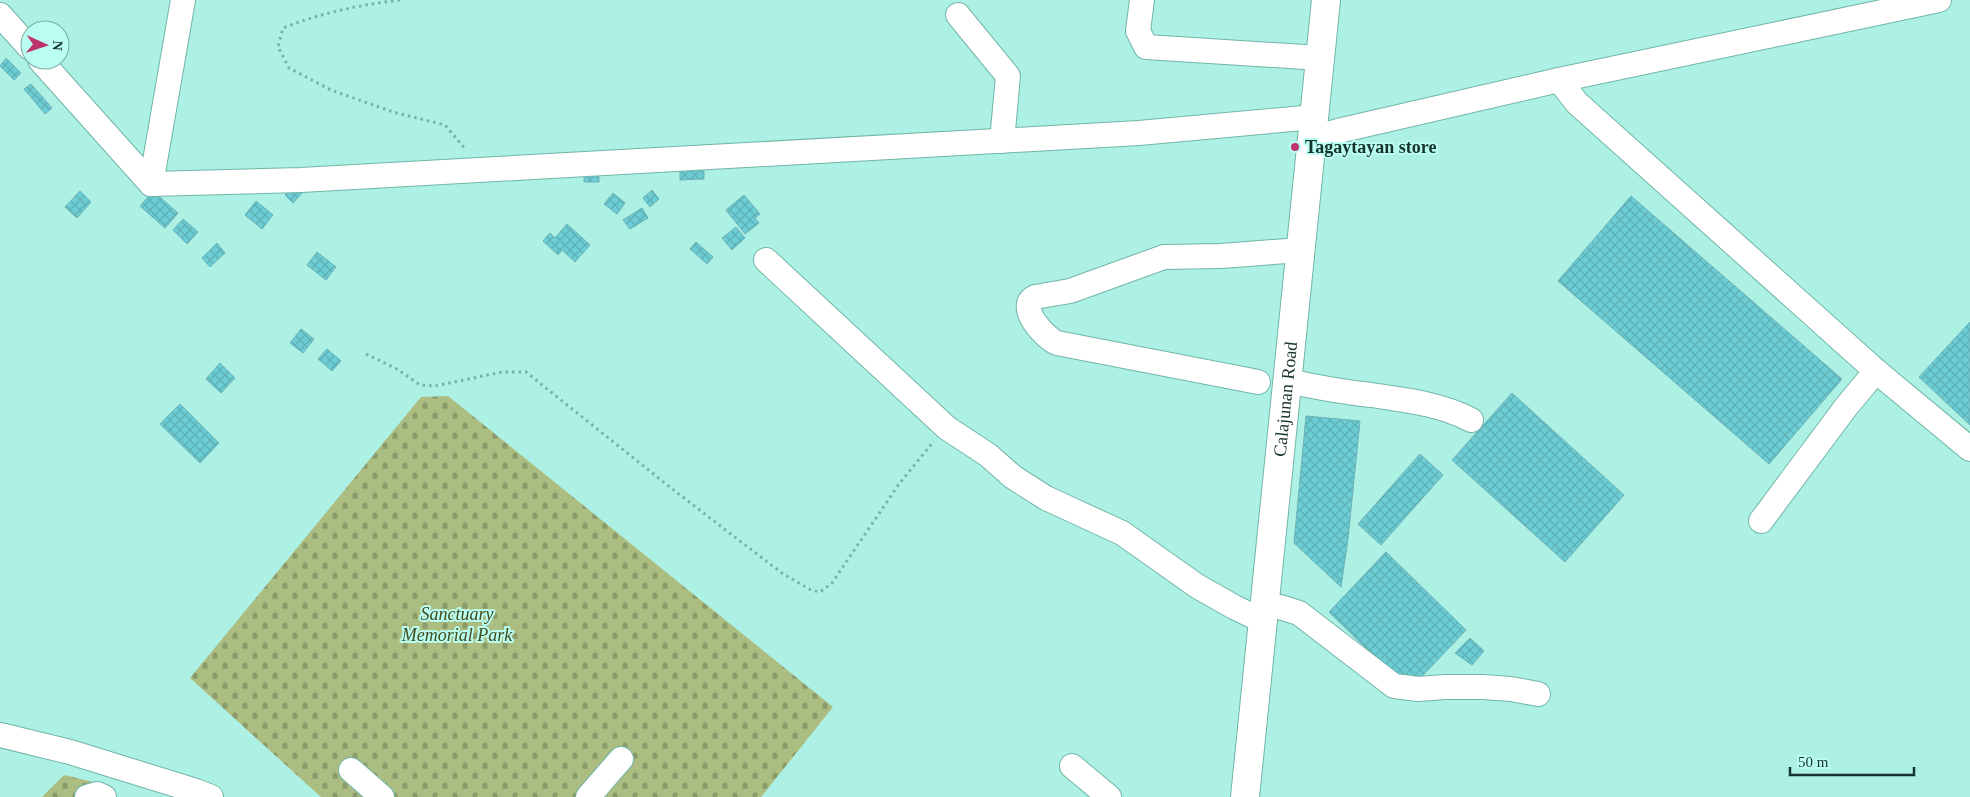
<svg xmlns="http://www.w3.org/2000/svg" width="1970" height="797" viewBox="0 0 1970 797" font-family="'Times New Roman',serif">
<defs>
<pattern id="cemetery-stones" width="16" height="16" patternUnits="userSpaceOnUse" patternTransform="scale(1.25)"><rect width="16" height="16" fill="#acbd81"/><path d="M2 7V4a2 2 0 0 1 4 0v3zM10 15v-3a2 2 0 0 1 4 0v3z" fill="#8b9a6a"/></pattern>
<pattern id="building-cross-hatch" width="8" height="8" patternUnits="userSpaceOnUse" patternTransform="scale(1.25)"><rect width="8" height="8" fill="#6ccdd4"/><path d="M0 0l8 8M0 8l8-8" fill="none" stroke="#5db0b6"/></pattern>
</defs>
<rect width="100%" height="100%" fill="#adf1e4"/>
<g fill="url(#cemetery-stones)">
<path d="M448,396l385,311 -72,90h-440l-131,-119 231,-281z"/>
<path d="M64,775l38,9 14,13h-74z"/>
</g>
<g fill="url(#building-cross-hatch)" stroke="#6cb2b7">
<path d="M6,58l15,15 -7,7 -14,-14z"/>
<path d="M31,84l21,24 -7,6 -21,-25z"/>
<path d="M680,164h24v15l-24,1z"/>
<path d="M584,169l15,1v12h-15z"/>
<path d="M296,184l8,7 -11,12 -8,-8z"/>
<path d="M652,190l7,9 -9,8 -7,-9z"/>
<path d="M80,191l11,11 -14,16 -12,-11z"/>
<path d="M153,191l25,22 -13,15 -25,-22z"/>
<path d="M613,193l12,10 -8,11 -13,-10z"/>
<path d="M744,195l16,19 -5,4 4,5 -14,11 -19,-24z"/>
<path d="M1631,196l211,183 -73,85 -211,-183z"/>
<path d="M256,201l17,14 -11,14 -17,-14z"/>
<path d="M642,208l6,10 -18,11 -7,-9z"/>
<path d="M183,219l15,13 -11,12 -14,-14z"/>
<path d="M567,224l23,21 -15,17 -13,-12 -4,5 -15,-14 7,-8 5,5z"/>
<path d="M736,227l9,11 -13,12 -10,-12z"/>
<path d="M696,242l17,15 -6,7 -17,-15z"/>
<path d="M217,243l8,10 -15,14 -8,-9z"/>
<path d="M317,252l19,15 -10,13 -19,-15z"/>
<path d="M1970,322v103l-51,-48z"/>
<path d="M301,329l13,10 -11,14 -13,-10z"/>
<path d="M327,349l14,12 -9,10 -14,-12z"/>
<path d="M220,363l15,15 -14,15 -15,-14z"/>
<path d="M1512,393l112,102 -59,67 -113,-102z"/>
<path d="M180,404l39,39 -19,20 -40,-39z"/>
<path d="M1306,416l54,5 -12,118 -7,48 -47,-44z"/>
<path d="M1420,454l23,21 -62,70 -23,-21z"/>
<path d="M1386,552l80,78 -57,60 -80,-78z"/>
<path d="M1470,638l14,13 -12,14 -17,-12z"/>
</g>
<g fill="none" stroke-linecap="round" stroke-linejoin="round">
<g stroke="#72b5a9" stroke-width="26">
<g id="minor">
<path d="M1142,0l-4,31 8,16 174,11"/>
<path d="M0,15l30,33"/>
<path d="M958,15l50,61 -6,65"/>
<path d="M40,60l111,124 150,-4 838,-47 175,-16"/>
<path d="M1559,80l18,23 299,268 -30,36 -85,114"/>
<path d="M1311,139l27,-8 221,-51 380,-80"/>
<path d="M151,184l32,-184"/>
<path d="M766,260l181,168 41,27 25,22 33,21 76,35 75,53 37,21 29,14"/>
<path d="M1876,371l94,78"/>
<path d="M1288,381c27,6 55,11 83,14 34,5 70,9 100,25"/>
<path d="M1258,382l-201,-39c-12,-5 -41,-36 -22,-46l35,-6 94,-34 57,-1 79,-6"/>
<path d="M1264,607h16l19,6 95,73 24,3 27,-2h38l28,2 27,5"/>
<path d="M0,735l70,17 126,39 15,6"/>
<path d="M1072,766l37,31"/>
<path d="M351,770l31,27"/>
<path d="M87,797l10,-3 7,3"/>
<path d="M588,797l33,-38"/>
</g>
</g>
<g stroke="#72b5a9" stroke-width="30">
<g id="major">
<path id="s1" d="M1245,797l81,-797"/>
</g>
</g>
<g stroke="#7ab1a7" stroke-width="3" stroke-dasharray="2.5 4" stroke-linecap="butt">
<path d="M400,0c-41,5 -79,13 -117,28l-5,19 11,21 42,22 62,22 52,13 21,25"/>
<path d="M366,354l31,15 23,16 15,1 67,-14h24l145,116 112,86 28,16 9,2 12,-9 67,-99 35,-43"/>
</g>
<use href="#minor" stroke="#fff" stroke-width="24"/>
<use href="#major" stroke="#fff" stroke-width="28"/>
</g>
<circle fill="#be336a" stroke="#bafef1" stroke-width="2" cx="1295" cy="147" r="5"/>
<g text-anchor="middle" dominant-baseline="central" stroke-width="4" stroke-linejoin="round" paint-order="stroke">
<g font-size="18" font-weight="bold" fill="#17332e" stroke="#bafef1" text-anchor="start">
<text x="1305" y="147">Tagaytayan store</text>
</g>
<g font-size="18" fill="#17332e" stroke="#bafef1">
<text stroke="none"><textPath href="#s1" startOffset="400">Calajunan Road</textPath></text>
</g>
<g font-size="18" font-style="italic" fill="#414c1c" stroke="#bafef1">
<text x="457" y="614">Sanctuary<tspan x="457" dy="21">Memorial Park</tspan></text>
</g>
</g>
<g transform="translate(45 45) rotate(93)"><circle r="24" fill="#bafef1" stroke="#79ada3"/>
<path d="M0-4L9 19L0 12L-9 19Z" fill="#be336a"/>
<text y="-8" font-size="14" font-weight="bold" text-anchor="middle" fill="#17332e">N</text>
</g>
<path d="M1790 767v8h124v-8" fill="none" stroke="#17332e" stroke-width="2.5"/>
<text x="1798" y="767" font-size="15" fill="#17332e" stroke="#bafef1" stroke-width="4" paint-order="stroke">50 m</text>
</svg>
